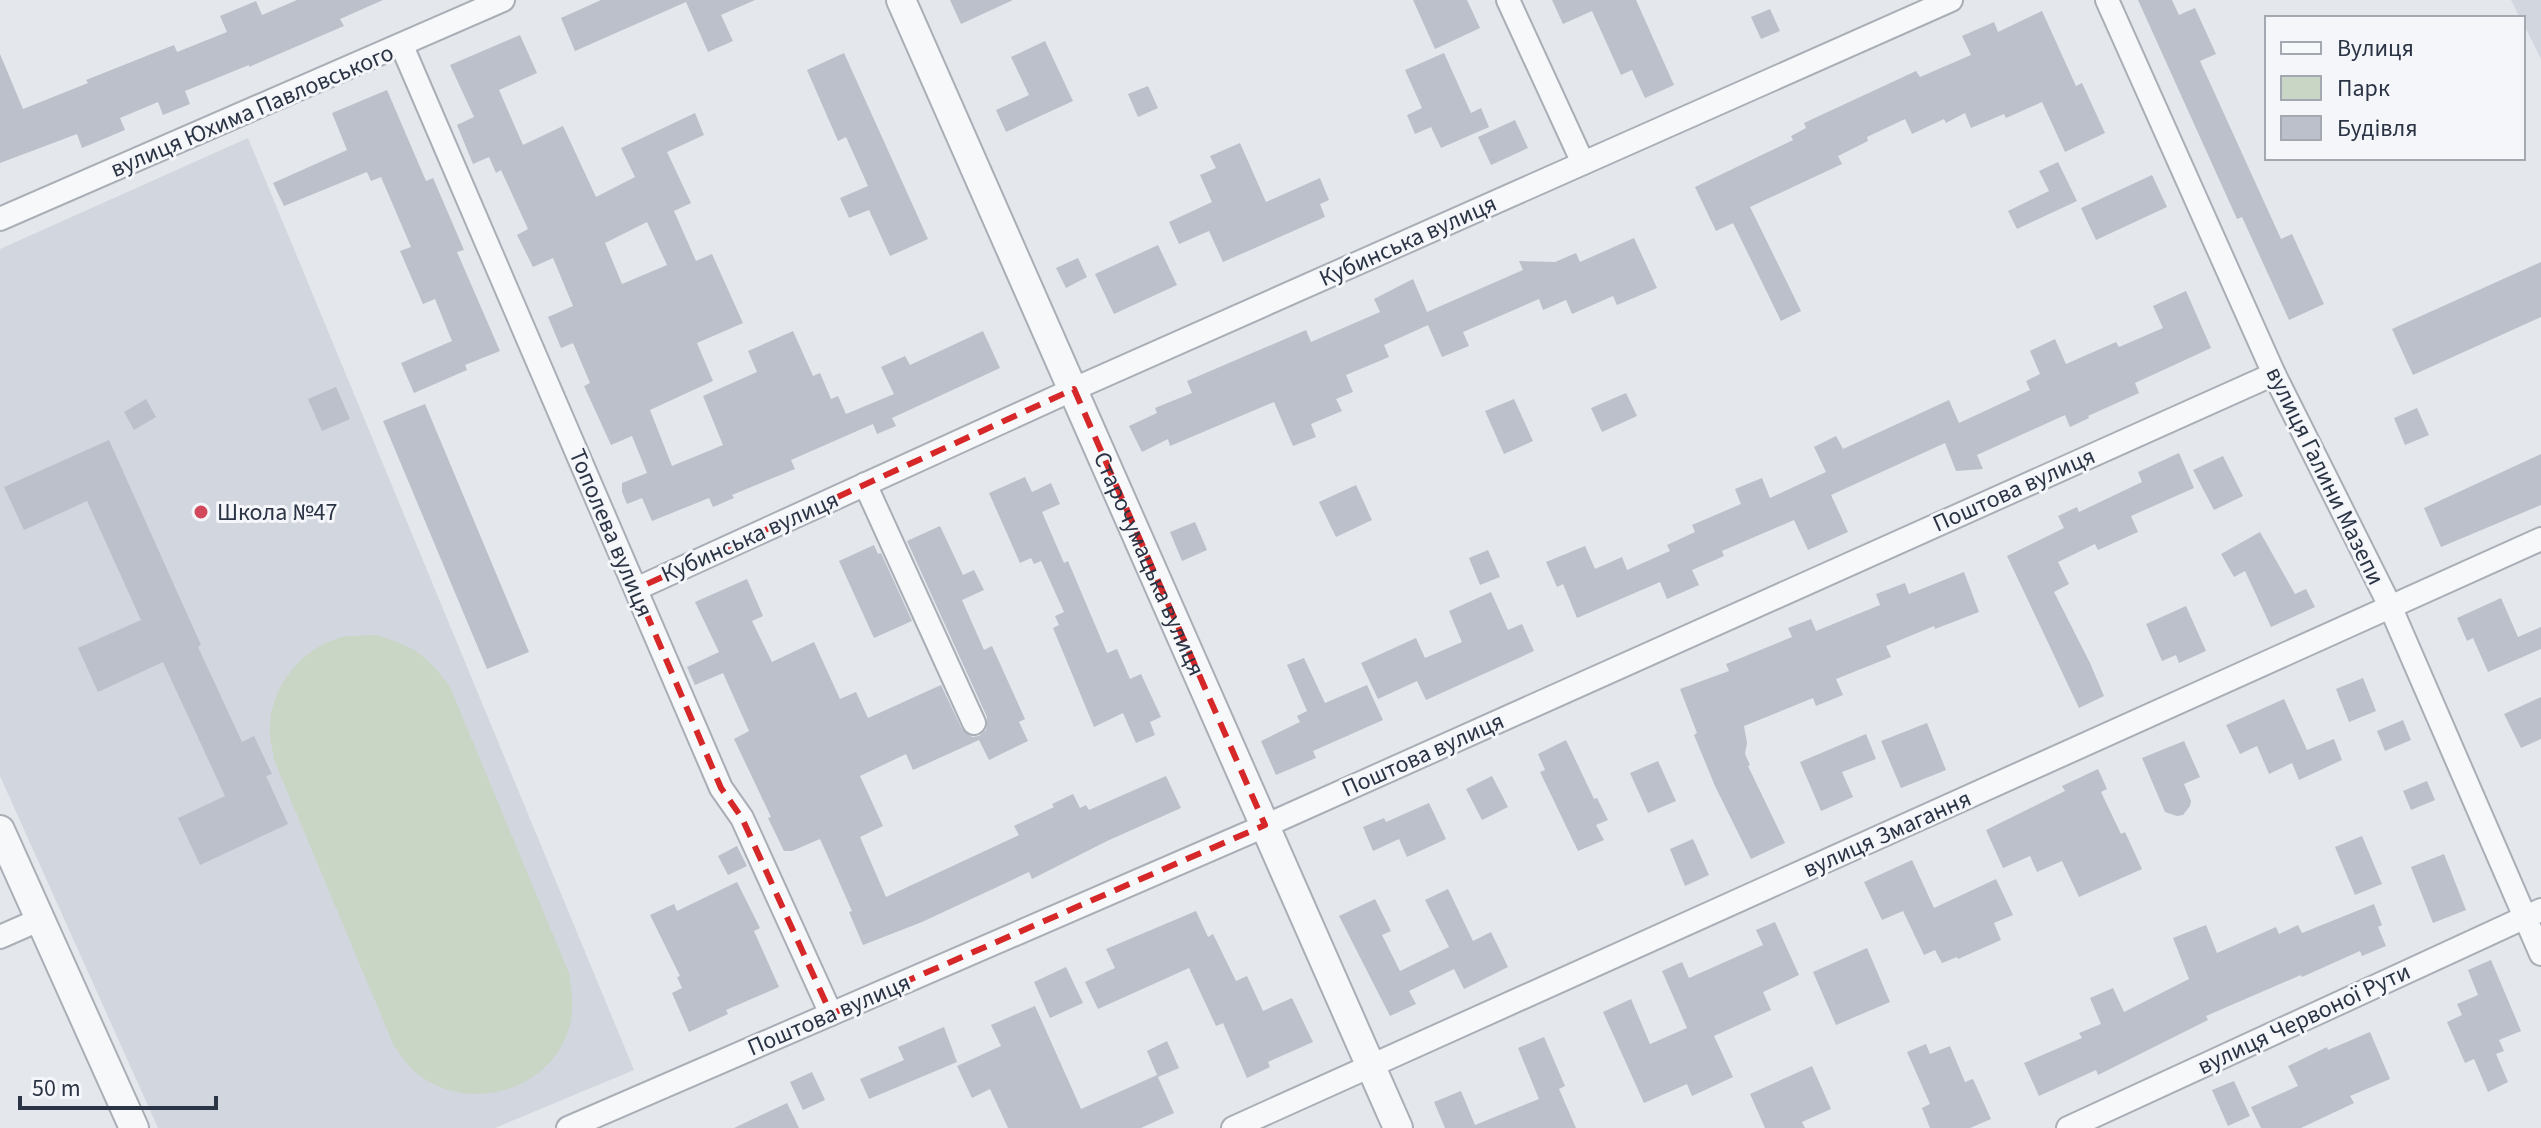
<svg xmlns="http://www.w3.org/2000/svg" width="2541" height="1128" viewBox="0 0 2541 1128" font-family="'Source Sans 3',sans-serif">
<rect width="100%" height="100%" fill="#e4e7ec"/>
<g fill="#d2d6de">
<path d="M2511,0h30v59l-18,-36v-5h-3z"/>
<path d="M248,138l386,932 -139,58h-337l-158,-352v-527z"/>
</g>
<path fill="#c9d6c5" d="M375,635c39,11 51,19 75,52l119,286c3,21 6,41 -2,61 -23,61 -106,80 -154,36 -7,-6 -13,-16 -19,-24l-120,-286c-1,-10 -5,-22 -4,-32 0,-41 32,-81 73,-91 10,-2 22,-1 32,-2z"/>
<g fill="#bbc0ca" fill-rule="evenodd">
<path d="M297,0h86l-43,19 4,7 -95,41v-2l-64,26 5,13 -27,11 -5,-13 -38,16 5,12 -43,18 -5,-14 -77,29v-109l23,55 65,-26 -2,-3 88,-35 3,7 50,-20 -7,-16 36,-15 6,14z"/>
<path d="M601,0h154l-34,15 12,26 -25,11 -22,-50 -111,49 -14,-33z"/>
<path d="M950,0h63l-52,24z"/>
<path d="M1413,0h54l13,28 -45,21z"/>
<path d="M1552,0h84l38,85 -29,13 -13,-28 -11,5 -29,-64 -29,13z"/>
<path d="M2138,0h34l7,15 16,-7 21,46 -16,7 81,178 11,-5 32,70 -35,16 -47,-103 -5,2z"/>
<path d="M1770,9l10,22 -19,8 -10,-22z"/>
<path d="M2042,11l34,75 6,-3 23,50 -40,19 -23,-50 -36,16 -2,-4 -33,14 -6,-15 -19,10 -2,-4 -32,15 -7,-15 -38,18 1,4 -30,15 4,8 -92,43 51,104 -20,10 -48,-98 -17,8 -21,-44 98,-47 -2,-4 15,-8 -2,-5 112,-52 4,6 51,-22 -9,-19 32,-14 4,10z"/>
<path d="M520,35l17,38 -38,17 24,55 40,-19 33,71 39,-20 -14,-29 74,-35 9,22 -37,17 24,51 -17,8 22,50 16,-7 31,69 -46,20 16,38 -63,29 22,56 51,-21 -20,-49 54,-24 -9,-21 45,-20 20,45 7,-3 11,26 7,-3 8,18 48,-20 -13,-27 24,-11 5,9 73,-34 17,37 -108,50 4,8 -19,8 -4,-10 -82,36 4,9 -63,26 2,3 -21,9 -4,-9 -57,23 -10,-23 -15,6 -5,-12v-9l25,-10 -15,-37 -21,9 -27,-59 6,-3 -17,-40 -12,5 -13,-31 25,-11 -20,-48 -20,9 -16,-32 11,-6 -27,-59 -5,3 -7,-16 -16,7 -16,-39 17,-8 -24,-52zM647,222l20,43 -45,19 -17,-41z"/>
<path d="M1045,41l28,60 -67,31 -10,-22 33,-15 -18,-38z"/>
<path d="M844,53l84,186 -38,17 -21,-46 -20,8 -9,-20 28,-12 -22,-49 -8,4 -31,-71z"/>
<path d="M1444,53l27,60 10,-5 8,19 -48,21 -10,-21 -16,7 -8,-19 15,-7 -17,-38z"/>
<path d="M1148,86l10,22 -20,9 -10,-23z"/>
<path d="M387,90l39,91 7,-3 31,72 -7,2 43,99 -35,14 2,5 -53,23 -13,-30 51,-22 -17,-42 -12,5 -23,-53 11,-4 -30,-70 -10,4 -4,-9 -83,34 -11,-23 74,-33 -15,-37z"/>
<path d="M1515,120l13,28 -37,17 -13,-28z"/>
<path d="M1240,143l26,59 54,-24 9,22 -9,4 5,13 -102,45 -14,-31 -30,13 -10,-22 43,-20 -12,-27 16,-7 -6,-12z"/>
<path d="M2058,162l19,39 -60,28 -9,-18 41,-20 -10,-20z"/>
<path d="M2152,175l15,32 -71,33 -15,-32z"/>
<path d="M1634,238l23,50 -40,17 -4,-9 -41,18 -6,-14 -23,10 -4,-11 -76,33 6,14 -27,11 -14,-32 -44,20 5,12 -43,18 7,17 -17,7 6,12 -31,13 5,13 -23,9 -19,-44 -104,44 -2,-7 -26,13 -13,-26 28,-13 -2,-5 37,-15 -5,-12 119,-51 5,12 69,-30 -6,-13 39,-20 14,33 96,-42 -4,-9 36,1 21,-9 4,9z"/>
<path d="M1158,245l19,40 -63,29 -19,-40z"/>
<path d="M1078,258l9,19 -21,11 -10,-20z"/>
<path d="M2541,262v55l-128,58 -21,-46z"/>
<path d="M2186,291l25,57 -76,35 4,10 -51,23 1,2 -19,9 -5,-12 -88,40 6,14 -27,2 -11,-28 -114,52 17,37 -40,18 -14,-30 -72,31 2,5 -32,14 7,15 -32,14 -7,-17 -83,36 -14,-34 -6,3 -11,-25 39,-16 10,23 27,-12 5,13 43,-19 -3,-6 28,-13 -3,-7 49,-21 -6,-15 27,-11 8,20 56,-26 -12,-25 22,-11 7,13 106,-49 10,23 71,-33 -4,-9 14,-7 -10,-23 25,-12 11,25 50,-22 3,5 44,-19 -10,-22z"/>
<path d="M336,387l14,32 -28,12 -14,-32z"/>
<path d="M1626,393l11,23 -35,16 -11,-24z"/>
<path d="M146,399l10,18 -22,13 -10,-18z"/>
<path d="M1514,399l19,42 -29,13 -19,-43z"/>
<path d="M425,404l104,248 -42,17 -104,-248z"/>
<path d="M2417,408l12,27 -24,10 -11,-27z"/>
<path d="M109,440l92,205 -3,2 44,95 12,-6 18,38 -6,2 22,48 -88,41 -22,-47 47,-22 -62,-134 -65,30 -20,-44 63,-28 -54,-119 -63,29 -20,-43z"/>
<path d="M2179,453l15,35 -63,28 7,16 -40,18 -3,-6 -37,18 11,22 -15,8 36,71 14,33 -25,12 -72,-152 57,-28 -6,-12 19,-9 2,5 63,-30 -4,-10z"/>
<path d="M2541,454v51l-100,42 -17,-39z"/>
<path d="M2223,456l20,40 -29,14 -21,-40z"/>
<path d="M1025,477l7,15 19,-9 9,21 -18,8 22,51 4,-2 39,92 10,-4 13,30 11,-5 20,43 -11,5 5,13 -19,8 -13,-30 -29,14 -41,-99 6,-3 -4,-9 9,-4 -23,-51 -7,3 -3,-6 -11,5 -31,-70z"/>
<path d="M1356,485l16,35 -36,17 -17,-35z"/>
<path d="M1195,522l12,28 -25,11 -12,-29z"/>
<path d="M940,526l23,49 11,-5 10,20 -22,10 22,50 8,-4 33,73 -6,3 9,19 -39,19 -10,-20 -66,30 -7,-16 -46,22 23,50 -23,11 26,60 133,-62 -5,-9 40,-19 -2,-3 21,-10 7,14 6,-3 3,5 77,-34 15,32 -74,33 -75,38 -3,-7 -107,50 -59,23 -14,-33 3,-1 -32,-72 -28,12h-8l-16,-33 3,-1 -37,-78 15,-8 -26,-58 -28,12 -8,-18 32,-15 -24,-50 52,-23 16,37 -11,5 20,41 42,-20 26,57 16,-7 12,26 73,-33 21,44 10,8 7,-1 7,-6 1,-13 -80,-176z"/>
<path d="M2260,532l35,62 11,-5 9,18 -44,20 -26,-56 -11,6 -13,-23z"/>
<path d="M874,545l4,9 3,-1 31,68 -38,17 -35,-77z"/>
<path d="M1488,550l12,27 -20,8 -11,-27z"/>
<path d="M1964,572l15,40 -44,17 -1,-3 -48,20 5,11 -55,22 7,16 -27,11 -3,-8 -69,28 3,17 -2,11 5,11 -2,1 37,77 -34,16 -36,-73 -21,-51 3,-2 -17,-44 49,-18 -3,-7 66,-27 -4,-9 23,-9 5,12 64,-26 -4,-11 29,-11 4,11z"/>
<path d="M1491,592l17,38 14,-6 12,27 -108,49 -9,-19 -39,18 -17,-36 55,-25 9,20 37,-16 -13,-31z"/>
<path d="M2501,598l17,39 23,-10v22l-53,23 -15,-34 -6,3 -10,-23z"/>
<path d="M2186,606l20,45 -27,12 -3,-8 -14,6 -16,-37z"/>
<path d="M1304,658l21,45 42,-18 16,35 -70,31 3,7 -40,17 -15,-34 39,-19 -3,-6 10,-5 -20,-46z"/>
<path d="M2363,678l13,33 -27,11 -13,-33z"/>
<path d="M2541,697v42l-20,9 -17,-34z"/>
<path d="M2284,699l23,51 27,-11 8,21 -43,20 -7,-17 -23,11 -12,-28 -17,8 -14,-29z"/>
<path d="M2403,720l8,20 -26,11 -8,-20z"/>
<path d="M1927,723l19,47 -45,18 -20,-47z"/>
<path d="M1866,734l10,25 -34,13 11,25 -32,14 -21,-49z"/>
<path d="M1566,740l28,59 3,-1 11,22 -12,5 8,15 -26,11 -38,-79 5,-2 -7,-16z"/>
<path d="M2184,741l16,36 -16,7 7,17 -1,5 -7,9 -6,1 -12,-4 -23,-54z"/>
<path d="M1658,761l18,40 -28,12 -18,-40z"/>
<path d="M2098,769l9,20 -6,3 20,42 4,-2 17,37 -63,28 -17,-36 -25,11 -7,-16 -27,12 -17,-38 79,-39 -3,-5z"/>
<path d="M1492,776l16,31 -26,13 -16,-31z"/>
<path d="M2427,781l8,19 -24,10 -8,-19z"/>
<path d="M1429,803l17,36 -39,18 -8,-18 -26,12 -10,-24 21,-9 2,4z"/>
<path d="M2362,836l20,48 -27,11 -20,-48z"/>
<path d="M1693,839l16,36 -24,11 -15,-37z"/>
<path d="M737,846l10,20 -19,9 -10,-19z"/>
<path d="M2444,854l22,56 -33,13 -22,-56z"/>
<path d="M1912,860l22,48 62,-29 17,36 -19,8 7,17 -43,19 -1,-2 -15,6 -7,-13 -11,5 -21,-44 -21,9 -18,-38z"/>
<path d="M737,882l23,46 -6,3 25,56 -53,23 2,4 -39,18 -17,-39 10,-5 -5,-11 3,-1 -30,-61 24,-11 3,7z"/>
<path d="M1448,889l25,52 18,-9 17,35 -44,22 -10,-20 -45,22 7,13 -26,12 -51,-100 36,-17 16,32 -9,4 18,36 49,-24 -24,-47z"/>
<path d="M2374,904l8,21 -4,2 8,19 -24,10 -2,-5 -58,26 -1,-2 -95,41 2,4 -110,55 -2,-5 -57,26 -15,-33 58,-25 -3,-5 22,-9 -11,-26 23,-10 11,24 65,-33 -16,-41 33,-13 11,28 59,-26 3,7 19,-9 4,8z"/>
<path d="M1196,911l12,26 5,-3 23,47 11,-5 16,35 29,-13 21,44 -45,20 2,5 -23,11 -24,-55 -7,3 -27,-58 -91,41 -13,-27 30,-14 -9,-19z"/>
<path d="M1775,922l24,53 -36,17 8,18 -57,26 19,41 -41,19 -5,-12 -43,19 -41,-91 28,-13 19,45 37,-16 -25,-57 20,-9 7,16 74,-33 -7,-15z"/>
<path d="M1867,948l23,54 -54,23 -23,-53z"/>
<path d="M2491,960l30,71 -22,9 5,11 -8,3 12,28 -20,10 -14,-33 -9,4 -18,-41 15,-7 -5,-11 21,-9 -10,-25z"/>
<path d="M1066,967l17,36 -33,15 -16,-36z"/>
<path d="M1035,1006l46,103 76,-34 17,38 -33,15h-133l-18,-39 -18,9 -15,-32 44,-20 -10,-21z"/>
<path d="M944,1027l13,35 -88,37 -9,-20 44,-19 -6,-13z"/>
<path d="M2370,1032l20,47 -40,17 4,7 -53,25h-40l-10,-21 47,-21 -10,-20 39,-19 1,3z"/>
<path d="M1544,1037l21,49 -6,3 17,39h-131l-11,-26 27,-11 14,34 64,-26 -21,-51z"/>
<path d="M1167,1041l12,27 -21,9 -11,-26z"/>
<path d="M1926,1044l4,10 20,-8 15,36 8,-3 18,40 -21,9h-40l-8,-20 8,-4 -23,-52z"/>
<path d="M1812,1066l19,43 -29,13 3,6h-40l-15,-34z"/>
<path d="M812,1072l13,28 -22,10 -13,-28z"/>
<path d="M2234,1081l16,35 -22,10 -16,-36z"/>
<path d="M787,1103l12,25h-65z"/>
</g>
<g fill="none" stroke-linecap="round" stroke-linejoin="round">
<g stroke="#a9aeb7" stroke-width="26">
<g id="minor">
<path d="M1508,0l75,163"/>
<path d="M2107,0l167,374 116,232 151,348"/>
<path d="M402,46l319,742 21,30 89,196"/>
<path d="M0,219l503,-219"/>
<path d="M865,484l109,239"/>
<path d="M636,589l438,-200 877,-389"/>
<path d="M0,937l41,-18"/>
<path d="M568,1128l708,-307 998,-447"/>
<path d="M1233,1128l1308,-589"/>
<path d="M2068,1128l473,-218"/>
</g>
</g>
<g stroke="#a9aeb7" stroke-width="32">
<g id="tertiary">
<path id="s1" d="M901,0l497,1128"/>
<path d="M0,830l134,298"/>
</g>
</g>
<use href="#minor" stroke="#f7f8fa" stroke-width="22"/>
<use href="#tertiary" stroke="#f7f8fa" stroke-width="28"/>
</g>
<path fill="none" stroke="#d62828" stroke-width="6" stroke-dasharray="16 10" stroke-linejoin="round" d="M1074,389l191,436 -434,189 -89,-196 -21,-30 -85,-199z"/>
<circle fill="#d1495b" stroke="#f4f6f9" stroke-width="3" cx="201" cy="512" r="8"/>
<g text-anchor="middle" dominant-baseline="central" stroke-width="6" stroke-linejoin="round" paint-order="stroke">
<g font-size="24" fill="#2b3445" stroke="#f4f6f9">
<text transform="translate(252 111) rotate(-23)">вулиця Юхима Павловського</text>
<text transform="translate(1408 241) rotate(-24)">Кубинська вулиця</text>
<text transform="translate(2325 476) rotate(64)">вулиця Галини Мазепи</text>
<text transform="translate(2014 490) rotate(-24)">Поштова вулиця</text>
<text transform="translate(611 533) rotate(67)">Тополева вулиця</text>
<text transform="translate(750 537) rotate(-24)">Кубинська вулиця</text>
<text stroke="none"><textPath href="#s1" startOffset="616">Старочумацька вулиця</textPath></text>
<text transform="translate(1423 755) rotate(-24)">Поштова вулиця</text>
<text transform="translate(1887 834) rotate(-24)">вулиця Змагання</text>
<text transform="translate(829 1015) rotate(-23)">Поштова вулиця</text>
<text transform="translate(2304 1019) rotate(-25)">вулиця Червоної Рути</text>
</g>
<g font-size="24" fill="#2b3445" stroke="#f4f6f9" text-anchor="start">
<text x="217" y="512">Школа №47</text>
</g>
</g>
<rect x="2265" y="16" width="260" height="144" fill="#f4f6f9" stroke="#a4a8b1" stroke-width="2"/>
<rect x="2281" y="42" width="40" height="12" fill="#f7f8fa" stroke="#a4a8b1" stroke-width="2"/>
<text x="2337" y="56" font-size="24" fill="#2b3445">Вулиця</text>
<rect x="2281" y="76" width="40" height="24" fill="#c9d6c5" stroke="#a4a8b1" stroke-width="2"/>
<text x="2337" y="96" font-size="24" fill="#2b3445">Парк</text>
<rect x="2281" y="116" width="40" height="24" fill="#bbc0ca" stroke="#a4a8b1" stroke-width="2"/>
<text x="2337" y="136" font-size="24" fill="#2b3445">Будівля</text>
<path d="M20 1096v12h196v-12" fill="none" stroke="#2b3445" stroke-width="4"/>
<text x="32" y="1096" font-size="24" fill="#2b3445" stroke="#f4f6f9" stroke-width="6" paint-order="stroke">50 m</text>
</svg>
